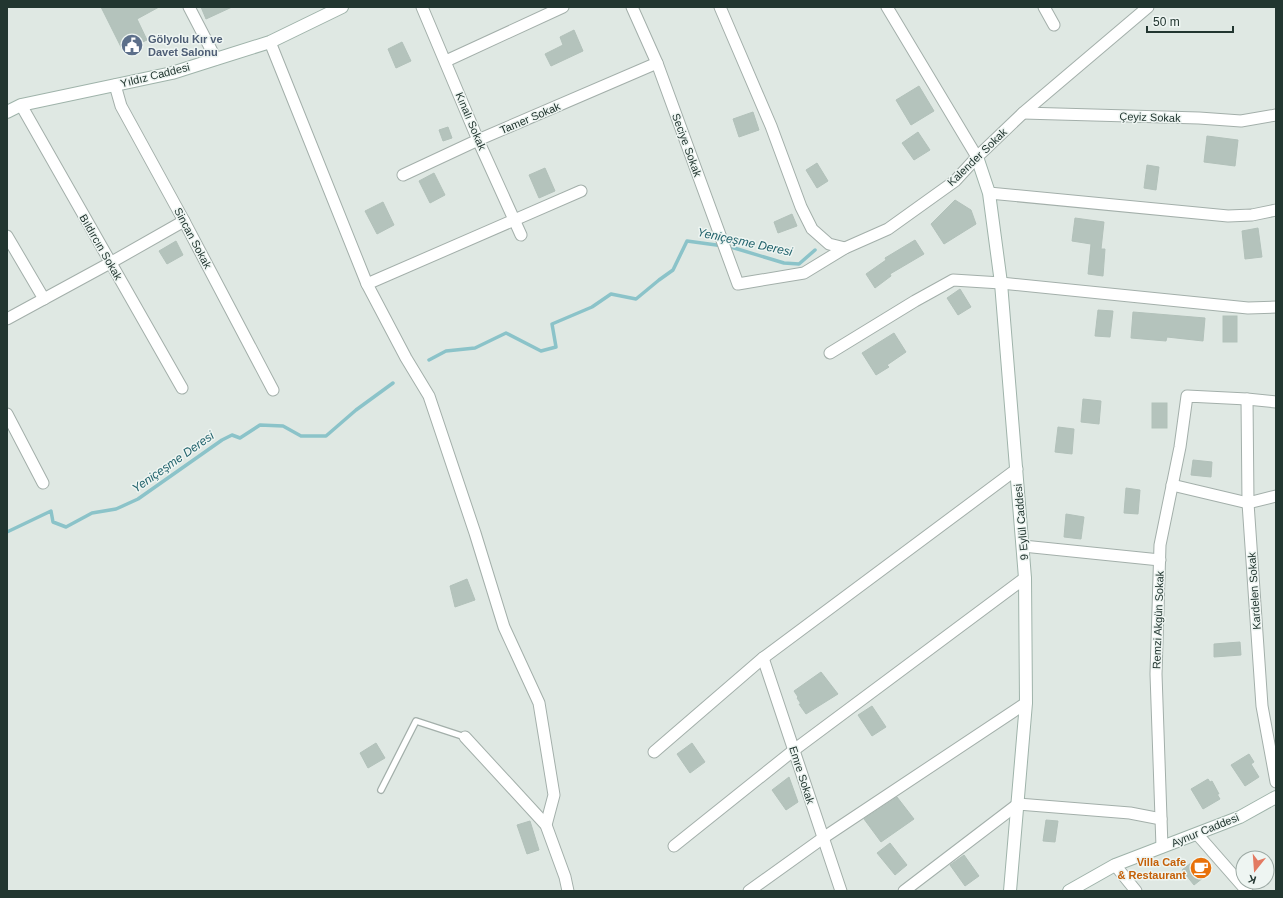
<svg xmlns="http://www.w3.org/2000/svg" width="1283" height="898" viewBox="0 0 1283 898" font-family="Arial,sans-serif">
<rect width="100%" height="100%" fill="#dfe8e3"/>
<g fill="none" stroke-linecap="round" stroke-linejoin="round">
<g stroke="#8bc3c9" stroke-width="3.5">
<path d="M429,360l17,-9 29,-3 31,-15 35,18 15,-4 -4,-23 40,-17 19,-13 25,5 23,-19 14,-10 14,-29 44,6 53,16 15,1 16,-14"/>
<path d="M7,532l44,-21 2,11 13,5 26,-14 24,-4 22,-10 84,-59 10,-5 8,3 20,-13 23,1 18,10h25l30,-26 37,-27"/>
</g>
</g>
<g fill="#b4c3bc" stroke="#b2c1ba">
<path d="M101,7h58l-22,12 10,21 -24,11z"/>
<path d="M201,7h31l-26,12z"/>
<path d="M574,30l9,21 -32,15 -6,-12 18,-9 -3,-8z"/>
<path d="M402,42l9,19 -15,7 -8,-19z"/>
<path d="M919,86l15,25 -23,14 -15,-25z"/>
<path d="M753,112l6,18 -20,7 -6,-18z"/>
<path d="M448,127l4,11 -9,3 -4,-11z"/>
<path d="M918,132l12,18 -16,10 -12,-17z"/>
<path d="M1207,136l31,4 -3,26 -31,-4z"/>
<path d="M817,163l11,18 -11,7 -11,-18z"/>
<path d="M1147,165l12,2 -3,23 -12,-2z"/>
<path d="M545,168l10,23 -16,7 -10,-23z"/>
<path d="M434,173l11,22 -15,8 -11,-22z"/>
<path d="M955,200l16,10 5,14 -32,20 -13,-20z"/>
<path d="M383,202l11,23 -17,9 -12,-23z"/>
<path d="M792,214l5,12 -19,7 -4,-11z"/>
<path d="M1075,218l29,4 -3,27h4l-2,27 -15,-2 3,-30 -19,-3z"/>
<path d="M1258,228l4,29 -17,2 -3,-28z"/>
<path d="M915,240l9,14 -34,20 1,2 -16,12 -9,-14 20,-14 -1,-2z"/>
<path d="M176,241l7,14 -16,9 -8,-13z"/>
<path d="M960,289l11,18 -13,8 -11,-17z"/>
<path d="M1098,310l15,1 -3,26 -15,-1z"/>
<path d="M1133,312l72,6 -2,23 -36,-4 -1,4 -35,-3z"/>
<rect x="1223" y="316" width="14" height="26"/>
<path d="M894,333l12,19 -19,13 2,2 -13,8 -14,-22z"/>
<path d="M1083,399l18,2 -2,23 -18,-2z"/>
<rect x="1152" y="403" width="15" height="25"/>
<path d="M1058,427l16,2 -2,25 -17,-2z"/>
<path d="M1193,460l19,2 -1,15 -20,-2z"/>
<path d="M1126,488l14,2 -2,24 -14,-1z"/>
<path d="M1066,514l18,3 -3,22 -17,-2z"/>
<path d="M467,579l8,21 -20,7 -5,-21z"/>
<path d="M1240,642l1,13 -27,2v-13z"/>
<path d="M821,672l17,22 -32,20 -7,-10h2l-4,-6 1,-1 -4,-6z"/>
<path d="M872,706l14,21 -14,9 -14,-21z"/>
<path d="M376,743l9,15 -17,10 -8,-15z"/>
<path d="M692,743l13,19 -15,11 -13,-19z"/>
<path d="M1249,754l5,8 -3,2 8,13 -14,9 -14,-21z"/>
<path d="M789,777l9,25 -12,8 -14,-20z"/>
<path d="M1208,779l2,3 2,-1 7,13h-2l3,5 -17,10 -12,-20z"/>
<path d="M897,797l17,22 -33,23 -17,-23z"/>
<path d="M1046,820l12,1 -3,21 -12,-1z"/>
<path d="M530,821l9,29 -12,4 -10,-29z"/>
<path d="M890,843l17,22 -12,10 -18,-22z"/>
<path d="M964,855l15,21 -14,10 -15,-21z"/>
<path d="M1196,859l12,15 -14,11 -12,-15z"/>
</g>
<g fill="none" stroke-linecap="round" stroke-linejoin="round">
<g stroke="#a3afaa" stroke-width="8">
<path id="lane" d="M381,790l35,-69 49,16"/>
</g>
<g stroke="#a3afaa" stroke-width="13">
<g id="street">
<path d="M189,7l27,52"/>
<path d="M422,7l56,133 43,95"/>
<path d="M632,7l25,56 81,221 66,-11 41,-25 43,-19 67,-48 22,-24 46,-44 125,-106"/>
<path d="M720,7l51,119 30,81 11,22 17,15 16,4"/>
<path d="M887,7l90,150"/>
<path d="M1044,7l10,18"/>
<path d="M270,42l97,242 39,74 23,38 46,137 29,94 35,76 15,92 -8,30"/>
<path d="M446,61l117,-54"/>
<path d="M115,85l6,21 63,115 89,169"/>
<path d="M21,105l161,283"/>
<path d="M1023,113l176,5 42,3 35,-6"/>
<path d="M403,175l75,-35 179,-77"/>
<path d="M989,193l239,23 24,-1 24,-5"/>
<path d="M7,236l37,63"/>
<path d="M367,284l214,-93"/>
<path d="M7,319l103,-56 74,-42"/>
<path d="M830,353l85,-52 38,-21 48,3 247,25 28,-1"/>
<path d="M1247,399l1,104 14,203 14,76"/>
<path d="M7,414l36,69"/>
<path d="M1172,485l76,18 28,-7"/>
<path d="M1023,546l137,14"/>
<path d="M763,658l78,233"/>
<path d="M465,737l81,88 19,52 3,14"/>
<path d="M654,752l109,-94 254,-189"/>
<path d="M1197,834l50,57"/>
<path d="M674,846l120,-96 231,-172"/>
<path d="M1162,847l-6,-173 4,-129 20,-98 7,-51 60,3 29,3"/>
<path d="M1115,865l21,26"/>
<path d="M749,891l74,-53 203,-135"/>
<path d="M904,891l114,-87 112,9 31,6"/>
</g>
</g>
<g stroke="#9fb3aa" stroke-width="14">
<g id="secondary">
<path d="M7,112l14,-7 151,-32 44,-14 54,-17 72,-35"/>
<path d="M977,157l12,36 12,90 24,295 1,125 -16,188"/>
<path d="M1069,891l46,-26 125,-48 36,-20"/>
</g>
</g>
<use href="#lane" stroke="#fff" stroke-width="5.5"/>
<use href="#street" stroke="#fff" stroke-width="11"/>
<use href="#secondary" stroke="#fff" stroke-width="12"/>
</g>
<defs>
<g id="civic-disc" transform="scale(1.15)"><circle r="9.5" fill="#5c6f8a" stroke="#eef5f2"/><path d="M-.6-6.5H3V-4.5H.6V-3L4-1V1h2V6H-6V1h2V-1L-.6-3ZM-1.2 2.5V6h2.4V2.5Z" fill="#fff"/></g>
<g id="cafe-disc" transform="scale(1.15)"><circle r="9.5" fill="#e8710a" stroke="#eef5f2"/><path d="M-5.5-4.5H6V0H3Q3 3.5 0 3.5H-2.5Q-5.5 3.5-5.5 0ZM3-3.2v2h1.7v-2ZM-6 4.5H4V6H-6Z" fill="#fff"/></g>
</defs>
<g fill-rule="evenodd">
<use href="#civic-disc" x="132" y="45"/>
<use href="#cafe-disc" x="1201" y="868"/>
</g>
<g text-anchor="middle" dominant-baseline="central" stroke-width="3" stroke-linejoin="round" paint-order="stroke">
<g font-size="11" font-weight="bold" fill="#4e5e75" stroke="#eef5f2" text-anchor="start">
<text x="148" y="39">Gölyolu Kır ve<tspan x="148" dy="13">Davet Salonu</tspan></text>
</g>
<g font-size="11" fill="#223630" stroke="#eef5f2">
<text transform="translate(155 75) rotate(-14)">Yıldız Caddesi</text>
<text transform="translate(1150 117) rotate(2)">Çeyiz Sokak</text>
<text transform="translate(530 118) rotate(-23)">Tamer Sokak</text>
<text transform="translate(471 121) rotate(67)">Kınalı Sokak</text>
<text transform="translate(687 145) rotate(70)">Seciye Sokak</text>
<text transform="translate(977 157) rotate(-44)">Kalender Sokak</text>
<text transform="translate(193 238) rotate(62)">Sincan Sokak</text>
<text transform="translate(101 247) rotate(60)">Bıldırcın Sokak</text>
<text transform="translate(1021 522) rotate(-95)">9 Eylül Caddesi</text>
<text transform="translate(1254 591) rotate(-94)">Kardelen Sokak</text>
<text transform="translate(1158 620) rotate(-88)">Remzi Akgün Sokak</text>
<text transform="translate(802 775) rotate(72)">Emre Sokak</text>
<text transform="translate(1205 830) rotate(-22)">Aynur Caddesi</text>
</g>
<g font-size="11" font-weight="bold" fill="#c56008" stroke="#eef5f2" text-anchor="end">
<text x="1186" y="862">Villa Cafe<tspan x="1186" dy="13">&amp; Restaurant</tspan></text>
</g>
<g font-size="12" font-style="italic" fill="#22636c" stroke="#eef5f2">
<text transform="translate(745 242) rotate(12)">Yeniçeşme Deresi</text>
<text transform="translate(173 462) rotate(-35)">Yeniçeşme Deresi</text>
</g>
</g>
<rect width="1283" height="898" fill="none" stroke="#223630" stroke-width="16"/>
<g transform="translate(1255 870) rotate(197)"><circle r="19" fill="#eef5f2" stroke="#9ca9a4"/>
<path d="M0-3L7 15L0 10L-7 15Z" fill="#e37a62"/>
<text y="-6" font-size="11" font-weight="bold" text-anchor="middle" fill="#223630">K</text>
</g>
<path d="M1147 26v6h86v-6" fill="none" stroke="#223630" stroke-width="2"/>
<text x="1153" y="26" font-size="12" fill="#223630" stroke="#eef5f2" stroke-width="3" paint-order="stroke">50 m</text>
</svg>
